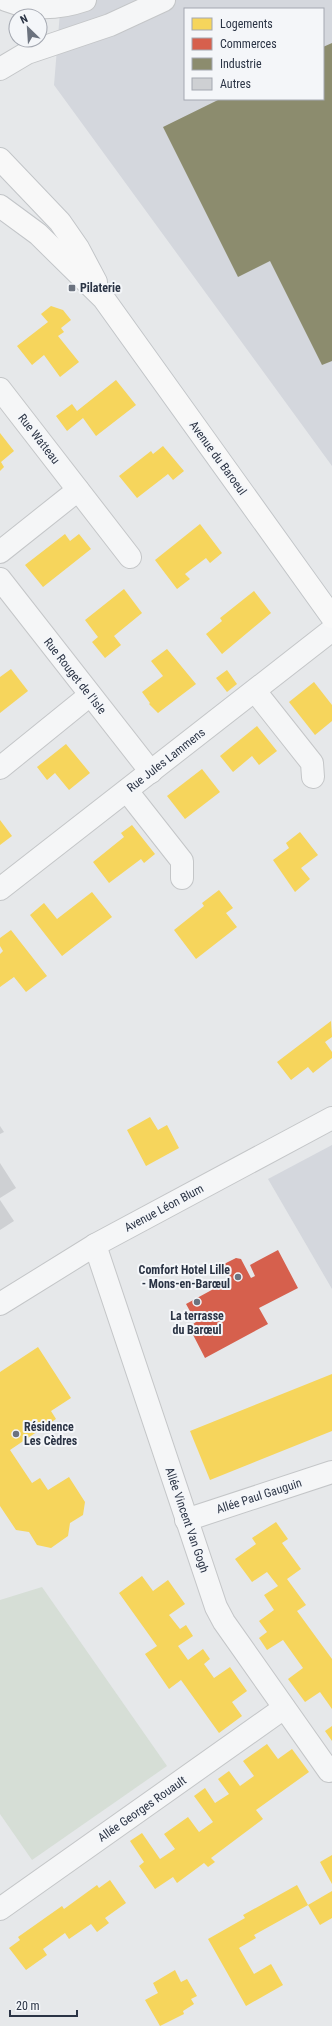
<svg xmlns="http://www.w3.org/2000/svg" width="332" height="2026" viewBox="0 0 332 2026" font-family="'Roboto Condensed',sans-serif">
<rect width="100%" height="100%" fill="#e6e8ea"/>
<g fill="#d4d7dd" fill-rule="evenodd">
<path d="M61,0h271v466l-278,-381zM185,9h138v90h-138z"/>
<path d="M332,1145v144l-64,-110z"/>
</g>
<path fill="#d6ded6" d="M42,1587l125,179 -135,94 -32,-46v-214z"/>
<g fill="#f6d55c">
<path d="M51,306l12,4 8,10 -10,8 3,4 -6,4 21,26 -19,15 -16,-22 -12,10 -15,-19 31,-24 -7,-8z"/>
<path d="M116,380l20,25 -40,31 -13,-18 -16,13 -11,-15 16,-12 5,7z"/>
<path d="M0,433l14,18 -13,11 3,5 -4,4z"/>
<path d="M163,446l21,25 -11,9 -5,-6 -31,24 -18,-22 32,-25 2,3z"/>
<path d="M200,524l22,29 -12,10 -4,-5 -21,16 5,5 -13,10 -22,-29z"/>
<path d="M65,534l5,7 9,-7 12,15 -48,38 -18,-22z"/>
<path d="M124,589l18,24 -28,23 7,9 -16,13 -13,-16 6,-5 -13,-17z"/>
<path d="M254,591l17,22 -49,41 -16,-20 16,-13 -2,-3z"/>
<path d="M167,649l29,35 -38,29 -9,-9 1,-1 -8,-11 21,-16 -12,-15z"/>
<path d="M11,669l17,22 -28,22v-36z"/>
<path d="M227,670l10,14 -10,8 -11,-14z"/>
<path d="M314,682l18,23v16l-17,14 -26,-33z"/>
<path d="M257,726l20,25 -18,14 -7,-9 -19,16 -13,-16z"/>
<path d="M66,744l24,29 -21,17 -14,-17 -8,7 -10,-13z"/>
<path d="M202,769l18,23 -35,27 -18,-23z"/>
<path d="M0,820l12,16 -12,9z"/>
<path d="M132,825l23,29 -11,9 -3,-4 -32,24 -16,-21 31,-25 -3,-4z"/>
<path d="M300,832l18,23 -17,13 9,11 -15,13 -22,-32 16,-12 -3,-5z"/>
<path d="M219,890l14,18 -7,5 11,14 -41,32 -22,-29 30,-24 -2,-3z"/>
<path d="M92,892l20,25 -50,39 -32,-41 14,-12 13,16z"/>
<path d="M11,930l36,46 -21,16 -12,-15 -14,10v-33l3,-3 -3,-5v-8z"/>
<path d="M331,1021l1,16 -7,5 7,10v6l-19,15 -5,-6 -17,13 -14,-18z"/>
<path d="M150,1117l8,13 9,-5 12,23 -33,18 -19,-36z"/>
<path d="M38,1347l33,51 -20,13 5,8 -46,31 22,33 8,-5 8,12 21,-13 16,25 -2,13 -13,8 -2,13 -17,12 -14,-3 -8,-13 -13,-2 -16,-24v-134z"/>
<path d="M332,1374v57l-122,49 -20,-49z"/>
<path d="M276,1522l12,17 -6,4 19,26 -14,10 19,26 -9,6 35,48v50l-12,-17 -15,10 -17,-23 15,-11 -20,-28 -16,10 -8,-12 8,-6 -8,-11 15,-11 -10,-15 14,-9 -11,-14 -15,10 -17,-23 21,-15 -4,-6z"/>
<path d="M142,1576l11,15 15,-11 17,24 -16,11 11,14 6,-4 7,11 -15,10 10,14 15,-11 7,10 -6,5 10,14 16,-11 17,24 -15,11 10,14 -23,17 -38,-53 -12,9 -24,-35 12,-8 -38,-53z"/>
<path d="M332,1726v15l-7,-10z"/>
<path d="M267,1744l11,15 14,-10 17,23 -53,38 7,9 -52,39 4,4 -7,5 -4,-4 -27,20 -4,-6 -18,12 -16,-23 5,-4 -14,-21 12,-8 18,26 15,-10 -11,-15 24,-17 11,15 14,-10 -19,-26 11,-8 10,15 14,-9 -11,-15 11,-8 11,15 14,-10 -11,-15z"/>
<path d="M332,1855v29l-12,-22z"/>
<path d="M110,1880l16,23 -21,15 4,5 -12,9 -6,-8 -22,15 -4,-6 -22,16 4,6 -21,15 -17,-22 11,-8 -2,-3 44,-31 2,3 33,-24 2,3z"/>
<path d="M297,1885l11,20 -54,30 2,3 -17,10 15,26 17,-10 12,21 -37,21 -38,-67 37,-21 -2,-3z"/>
<path d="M332,1891v27l-12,7 -12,-20z"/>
<path d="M175,1970l6,12 6,-3 10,17 -6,3 3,5 -11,7 1,3 -24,12 -15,-26 13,-7 -5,-10z"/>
</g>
<path fill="#d6604d" d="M278,1250l20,38 -39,20 9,16 -63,34 -16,-31 7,-5 -10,-18 44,-24 -8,-15 14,-7 5,1 10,19 4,-2 -5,-11z"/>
<path fill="#8c8c6e" d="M332,43v318l-10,4 -52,-104 -32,16 -75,-150 57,-28h103v-52z"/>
<g fill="#ced0d3">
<path d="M0,1126l4,6 -4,2z"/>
<path d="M0,1163l16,25 -16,10z"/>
<path d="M0,1200l14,21 -14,9z"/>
</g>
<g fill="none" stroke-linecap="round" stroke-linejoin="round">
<g stroke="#c4c6c8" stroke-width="24">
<g id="minor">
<path d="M6,0c26,10 53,9 79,0"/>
<path d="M0,69l27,-16 83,-28 54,-25"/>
<path d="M0,389l130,168"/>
<path d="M0,552l78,-62"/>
<path d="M0,579l151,193"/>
<path d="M255,691l57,72 1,14"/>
<path d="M0,768l90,-73"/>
<path d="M127,791l55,70v17"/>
<path d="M0,889l332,-259"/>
<path d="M95,1245l121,362 8,15 105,149"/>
<path d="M0,1304l95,-59 237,-127"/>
<path d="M186,1520l146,-48"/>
<path d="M0,1909l284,-201"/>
</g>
</g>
<g stroke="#c2c5c8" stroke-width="24">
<g id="major">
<path d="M0,159l60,63 18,26 18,34"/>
<path d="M0,206l38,28 66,65 228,318"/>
</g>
</g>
<use href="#minor" stroke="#f5f6f7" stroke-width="22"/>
<use href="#major" stroke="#f8f8f8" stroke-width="22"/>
</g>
<g fill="#6c737f" stroke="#f4f6f9" stroke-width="1.5">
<rect x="68" y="284" width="8" height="8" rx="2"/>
<circle cx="238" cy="1277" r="4"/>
<circle cx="197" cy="1302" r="4"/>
<circle cx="16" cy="1434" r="4"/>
</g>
<g text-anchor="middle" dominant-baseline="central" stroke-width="4" stroke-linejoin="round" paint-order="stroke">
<g font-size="12" font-weight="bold" fill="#2b3445" stroke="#f4f6f9" text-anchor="start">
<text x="80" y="288">Pilaterie</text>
<text x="230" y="1270" text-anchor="end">Comfort Hotel Lille<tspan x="230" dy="14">- Mons-en-Barœul</tspan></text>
<text x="197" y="1316" text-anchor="middle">La terrasse<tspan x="197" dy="14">du Barœul</tspan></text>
<text x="24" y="1427">Résidence<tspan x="24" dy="14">Les Cèdres</tspan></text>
</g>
<g font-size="12" fill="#2b3445" stroke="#f4f6f9">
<text transform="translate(39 439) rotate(52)">Rue Watteau</text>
<text transform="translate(218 458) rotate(54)">Avenue du Baroeul</text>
<text transform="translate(75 676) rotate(52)">Rue Rouget de l'Isle</text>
<text transform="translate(166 760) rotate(-38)">Rue Jules Lammens</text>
<text transform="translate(164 1208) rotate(-28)">Avenue Léon Blum</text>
<text transform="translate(259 1496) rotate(-18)">Allée Paul Gauguin</text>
<text transform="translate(187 1520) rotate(71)">Allée Vincent Van Gogh</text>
<text transform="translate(142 1809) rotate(-35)">Allée Georges Rouault</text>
</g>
</g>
<rect x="184" y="8" width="140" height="92" fill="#f4f6f9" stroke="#a4a8b1"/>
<rect x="192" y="18" width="20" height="12" fill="#f6d55c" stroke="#a4a8b1"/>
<text x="220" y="28" font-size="12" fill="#2b3445">Logements</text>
<rect x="192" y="38" width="20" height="12" fill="#d6604d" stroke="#a4a8b1"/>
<text x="220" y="48" font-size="12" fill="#2b3445">Commerces</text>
<rect x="192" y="58" width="20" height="12" fill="#8c8c6e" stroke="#a4a8b1"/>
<text x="220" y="68" font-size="12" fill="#2b3445">Industrie</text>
<rect x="192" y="78" width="20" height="12" fill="#ced0d3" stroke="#a4a8b1"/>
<text x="220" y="88" font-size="12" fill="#2b3445">Autres</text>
<g transform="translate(28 28) rotate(335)"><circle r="19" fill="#f4f6f9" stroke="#a4a8b1"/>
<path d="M0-3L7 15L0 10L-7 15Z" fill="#6c737f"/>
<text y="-6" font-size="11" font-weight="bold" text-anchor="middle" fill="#2b3445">N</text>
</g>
<path d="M10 2010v6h67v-6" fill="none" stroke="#2b3445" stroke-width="2"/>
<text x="16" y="2010" font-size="12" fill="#2b3445" stroke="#f4f6f9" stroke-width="3" paint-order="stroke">20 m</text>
</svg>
